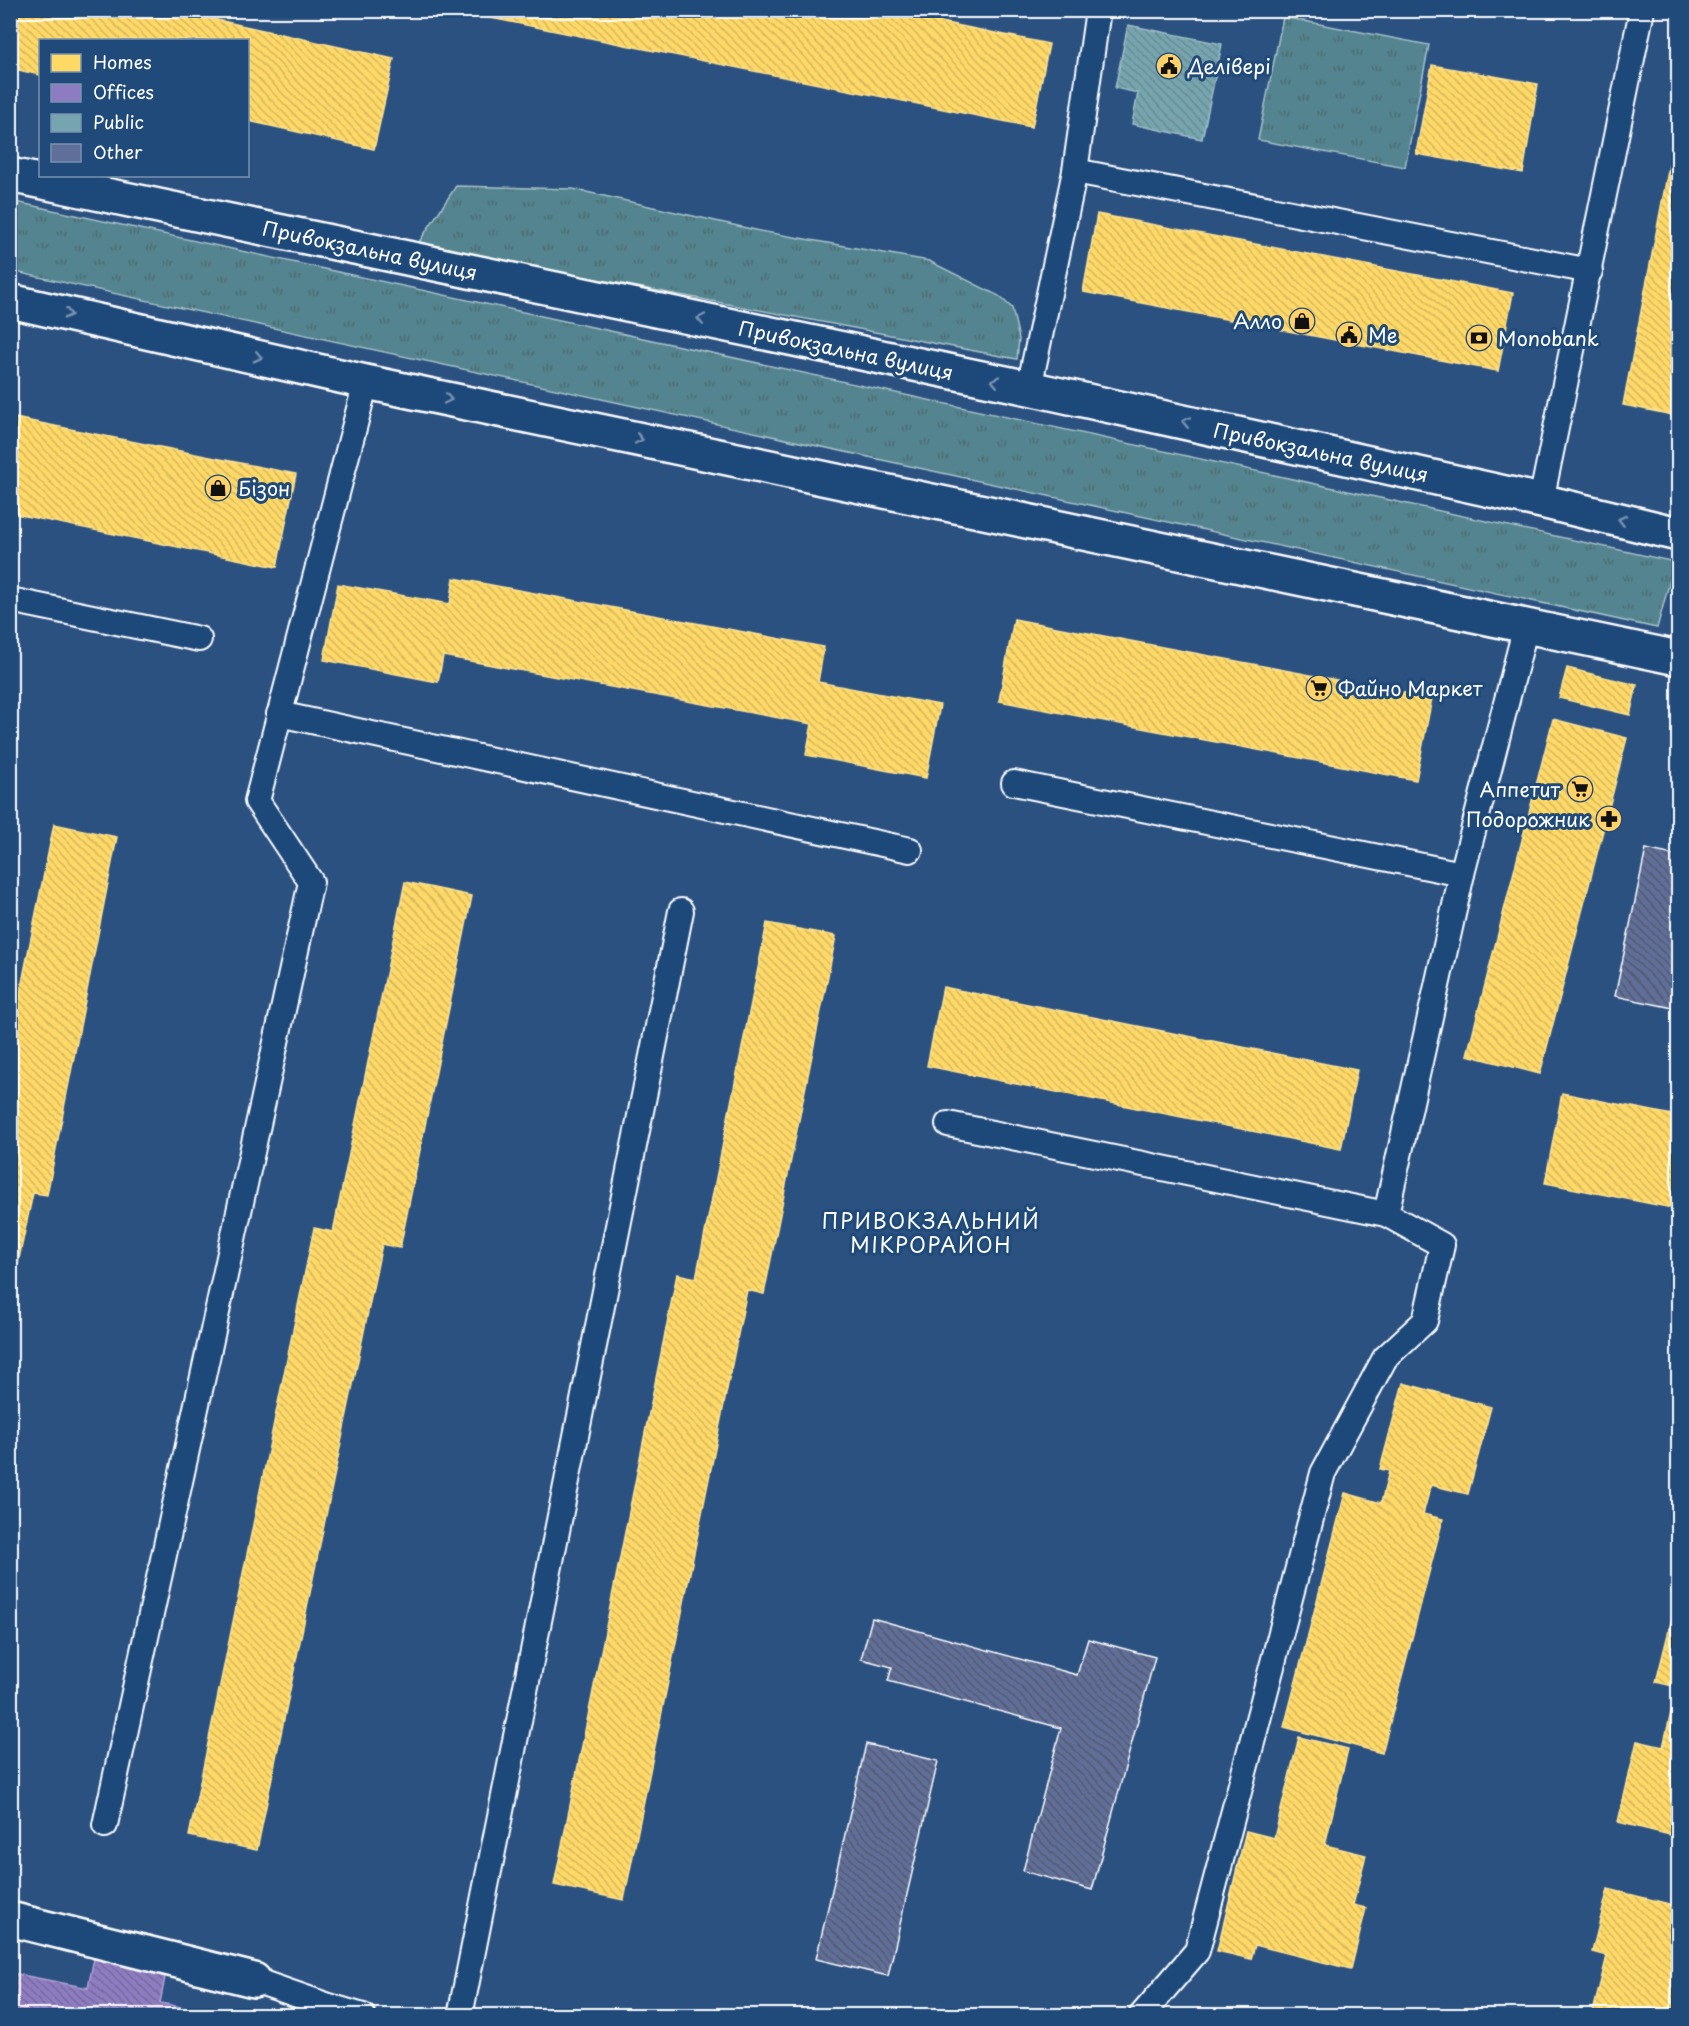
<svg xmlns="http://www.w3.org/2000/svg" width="1689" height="2026" viewBox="0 0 1689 2026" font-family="'Playpen Sans',sans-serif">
<defs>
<pattern id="grass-tufts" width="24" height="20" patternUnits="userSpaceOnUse" patternTransform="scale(1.5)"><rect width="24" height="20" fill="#52848f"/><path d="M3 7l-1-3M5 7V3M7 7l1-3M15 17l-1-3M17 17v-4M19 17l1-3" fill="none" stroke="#4f6b71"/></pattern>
<pattern id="homes-back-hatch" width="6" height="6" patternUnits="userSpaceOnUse" patternTransform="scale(1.5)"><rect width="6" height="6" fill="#ffd966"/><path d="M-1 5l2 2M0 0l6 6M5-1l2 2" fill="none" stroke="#d2b660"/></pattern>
<pattern id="offices-back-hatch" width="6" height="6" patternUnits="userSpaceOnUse" patternTransform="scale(1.5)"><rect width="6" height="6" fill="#8e7cc3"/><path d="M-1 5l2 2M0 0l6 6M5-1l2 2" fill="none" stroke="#746993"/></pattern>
<pattern id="public-back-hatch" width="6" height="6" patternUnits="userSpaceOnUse" patternTransform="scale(1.5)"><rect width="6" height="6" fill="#76a5af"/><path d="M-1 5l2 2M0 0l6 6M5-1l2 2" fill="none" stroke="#698a91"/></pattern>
<pattern id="building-back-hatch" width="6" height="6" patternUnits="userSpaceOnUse" patternTransform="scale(1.5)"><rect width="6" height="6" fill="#606e9a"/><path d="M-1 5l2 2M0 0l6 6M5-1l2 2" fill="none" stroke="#545a6b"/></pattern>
</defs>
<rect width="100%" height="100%" fill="#2b5180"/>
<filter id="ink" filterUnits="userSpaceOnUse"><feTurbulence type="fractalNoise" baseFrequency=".0167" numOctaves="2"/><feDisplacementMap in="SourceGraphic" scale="12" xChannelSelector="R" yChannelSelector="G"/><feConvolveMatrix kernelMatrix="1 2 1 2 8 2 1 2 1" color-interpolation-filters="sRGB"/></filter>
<g filter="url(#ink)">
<g fill="url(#grass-tufts)" stroke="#a8c2c7" stroke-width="1.5">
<path d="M1283,17l146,28 -24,122 -147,-27z"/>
<path d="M456,186l117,3 187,42 169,30 70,35 13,12 7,31 -2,20 -600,-114z"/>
<path d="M11,201l1664,361 -18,66 -1646,-357z"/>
</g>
<g fill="url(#homes-back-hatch)" stroke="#ffe494" stroke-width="1.5">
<path d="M10,10h162l222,49 -20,90 -126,-28v-81h-208v35l-30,-7z"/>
<path d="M451,10h431l167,34 -17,83z"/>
<path d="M1432,65l106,19 -15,89 -107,-19z"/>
<path d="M1678,119v297l-55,-11z"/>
<path d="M1097,214l416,79 -15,78 -415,-79z"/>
<path d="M10,417l286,57 -19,93 -267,-54z"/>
<path d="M454,578l370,69 -6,35 122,23 -14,73 -120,-23 6,-31 -369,-68 -5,26 -114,-22 14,-76 112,20z"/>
<path d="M1014,619l418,79 -16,82 -417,-79z"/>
<path d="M1567,668l70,17 -7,30 -71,-17z"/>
<path d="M1553,719l74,19 -87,336 -73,-19z"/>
<path d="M54,824l63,13 -70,358 -14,-2 -23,108v-259z"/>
<path d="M405,882l67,14 -72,352 -18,-4 -125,606 -68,-14 125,-608 19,4z"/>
<path d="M767,923l69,13 -72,358 -17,-4 -123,610 -70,-15 123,-611 19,4z"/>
<path d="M943,987l414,83 -16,79 -414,-83z"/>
<path d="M1562,1093l116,23v93l-133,-26z"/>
<path d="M1403,1383l88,24 -23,87 -37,-9 -8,29 20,5 -61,234 -98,-26 61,-234 36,10 8,-32 -9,-2z"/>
<path d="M1675,1606h3v231l-60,-15 19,-81 26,6 14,-60 -21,-5z"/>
<path d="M1299,1737l49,12 -23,96 41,10 -13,50 13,3 -15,61 -96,-24 -4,14 -34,-8 29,-120 28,7z"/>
<path d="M1608,1889l70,17v94l-3,16h-83l15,-60 -15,-4z"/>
</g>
<path fill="url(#offices-back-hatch)" stroke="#b0a3d5" stroke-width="1.5" d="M94,1958l72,14 -6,31 59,11 -1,2h-208l1,-43 77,15z"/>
<path fill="url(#public-back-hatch)" stroke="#9fc0c7" stroke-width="1.5" d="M1128,25l94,19 -20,95 -70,-15 6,-31 -23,-5z"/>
<g fill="url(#building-back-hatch)" stroke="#fff" stroke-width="1.5">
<path d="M1646,849l32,7v153l-63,-13z"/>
<path d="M872,1618l205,57 11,-36 67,18 -63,233 -69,-19 38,-143 -173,-47 4,-14 -31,-8z"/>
<path d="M866,1744l72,17 -50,215 -72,-17z"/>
</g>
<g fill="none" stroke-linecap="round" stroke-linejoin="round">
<g stroke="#fff" stroke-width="28">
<g id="service">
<path d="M1075,171l515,100"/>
<path d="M1029,388l46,-217 23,-161"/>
<path d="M1541,501l101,-491"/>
<path d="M10,600l189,39"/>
<path d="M279,714l631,136"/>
<path d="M1014,783l448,91"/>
<path d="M948,1124l438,90"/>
<path d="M105,1825l206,-943 -54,-81 109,-419"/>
<path d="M254,1980l75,26 34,10"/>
<path d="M460,2016l221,-1105"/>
<path d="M1141,2016l56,-65 126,-478 62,-115 40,-37 17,-76 -56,-31 76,-340 64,-248"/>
</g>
</g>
<g stroke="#fff" stroke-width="38">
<path id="minor" d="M10,1919l244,61"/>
</g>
<g stroke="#fff" stroke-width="38">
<g id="tertiary">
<path d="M10,175l1019,213 512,113 137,33"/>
<path d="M10,301l356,81 1312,276"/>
</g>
</g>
<use href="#service" stroke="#1f4a7a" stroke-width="24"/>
<use href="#minor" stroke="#1f4a7a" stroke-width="33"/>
<use href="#tertiary" stroke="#1f4a7a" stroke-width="33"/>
</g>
<defs><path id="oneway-chevron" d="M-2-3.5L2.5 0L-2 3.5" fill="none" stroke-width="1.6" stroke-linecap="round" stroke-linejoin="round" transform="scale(1.5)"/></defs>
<g stroke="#7992af">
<use href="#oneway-chevron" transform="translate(68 314) rotate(13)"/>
<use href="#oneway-chevron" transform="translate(701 319) rotate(-168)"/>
<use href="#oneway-chevron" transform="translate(258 357) rotate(13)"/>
<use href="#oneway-chevron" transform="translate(995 381) rotate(-168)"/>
<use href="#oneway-chevron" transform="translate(448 399) rotate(12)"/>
<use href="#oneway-chevron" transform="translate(1186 422) rotate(-168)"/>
<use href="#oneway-chevron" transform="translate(639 439) rotate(12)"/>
<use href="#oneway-chevron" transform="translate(1622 520) rotate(-166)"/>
</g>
</g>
<defs>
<g id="civic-disc" transform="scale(1.35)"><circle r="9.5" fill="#ffd166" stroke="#1f4a7a"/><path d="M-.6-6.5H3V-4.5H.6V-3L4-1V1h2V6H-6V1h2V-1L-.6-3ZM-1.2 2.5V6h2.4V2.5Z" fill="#111"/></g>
<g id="shop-disc" transform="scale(1.35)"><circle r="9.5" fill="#ffd166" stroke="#1f4a7a"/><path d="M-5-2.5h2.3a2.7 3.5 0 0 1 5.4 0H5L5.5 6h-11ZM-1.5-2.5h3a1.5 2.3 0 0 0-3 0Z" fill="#111"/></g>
<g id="bank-disc" transform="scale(1.35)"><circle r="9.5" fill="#ffd166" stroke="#1f4a7a"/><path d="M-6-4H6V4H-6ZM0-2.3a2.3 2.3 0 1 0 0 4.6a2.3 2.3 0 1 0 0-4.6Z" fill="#111"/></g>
<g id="supermarket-disc" transform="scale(1.35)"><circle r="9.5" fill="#ffd166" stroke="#1f4a7a"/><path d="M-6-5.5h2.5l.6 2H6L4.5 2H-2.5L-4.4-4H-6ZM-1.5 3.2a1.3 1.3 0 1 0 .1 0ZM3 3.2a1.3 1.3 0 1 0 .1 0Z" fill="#111"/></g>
<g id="pharmacy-disc" transform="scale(1.35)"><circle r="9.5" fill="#ffd166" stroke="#1f4a7a"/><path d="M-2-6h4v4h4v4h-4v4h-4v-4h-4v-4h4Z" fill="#111"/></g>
</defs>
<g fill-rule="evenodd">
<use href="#civic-disc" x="1169" y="66"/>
<use href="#shop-disc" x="1302" y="321"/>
<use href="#civic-disc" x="1349" y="335"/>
<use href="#bank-disc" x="1479" y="338"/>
<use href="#shop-disc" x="218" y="488"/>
<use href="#supermarket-disc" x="1319" y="688"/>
<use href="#supermarket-disc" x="1580" y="789"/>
<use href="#pharmacy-disc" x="1609" y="819"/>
</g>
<g text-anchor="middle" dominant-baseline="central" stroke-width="6" stroke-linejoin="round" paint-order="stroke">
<g font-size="20" fill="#fff" stroke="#1f4a7a" text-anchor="start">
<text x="1188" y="66">Делівері</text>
<text x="1282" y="321" text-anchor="end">Алло</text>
<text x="1368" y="335">Me</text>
<text x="1498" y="338">Monobank</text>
<text x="238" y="488">Бізон</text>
<text x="1338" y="688">Файно Маркет</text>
<text x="1560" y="789" text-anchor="end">Аппетит</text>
<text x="1590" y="819" text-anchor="end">Подорожник</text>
</g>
<g font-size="20" fill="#fff" stroke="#1f4a7a">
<text transform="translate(370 250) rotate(12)">Привокзальна вулиця</text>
<text transform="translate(846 350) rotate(12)">Привокзальна вулиця</text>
<text transform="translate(1321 452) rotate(12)">Привокзальна вулиця</text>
</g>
<g font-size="21" letter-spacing="1.5" fill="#fff" stroke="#1f4a7a">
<text x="931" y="1220">ПРИВОКЗАЛЬНИЙ<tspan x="931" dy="24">МІКРОРАЙОН</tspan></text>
</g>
</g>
<rect width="1689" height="2026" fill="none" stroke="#1f4a7a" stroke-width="36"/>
<rect x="18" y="18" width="1653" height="1990" fill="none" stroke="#fff" stroke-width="2" filter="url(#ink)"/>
<rect x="39" y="39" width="210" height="138" fill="#1f4a7a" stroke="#7992af" stroke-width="1.5"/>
<rect x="51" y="54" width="30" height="18" fill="#ffd966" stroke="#7992af" stroke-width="1.5"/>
<text x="93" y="69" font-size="18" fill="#ffffff">Homes</text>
<rect x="51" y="84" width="30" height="18" fill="#8e7cc3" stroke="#7992af" stroke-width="1.5"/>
<text x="93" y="99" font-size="18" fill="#ffffff">Offices</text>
<rect x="51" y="114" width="30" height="18" fill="#76a5af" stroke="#7992af" stroke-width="1.5"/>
<text x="93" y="129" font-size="18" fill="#ffffff">Public</text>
<rect x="51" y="144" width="30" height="18" fill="#606e9a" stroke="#7992af" stroke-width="1.5"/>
<text x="93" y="159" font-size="18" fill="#ffffff">Other</text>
</svg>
